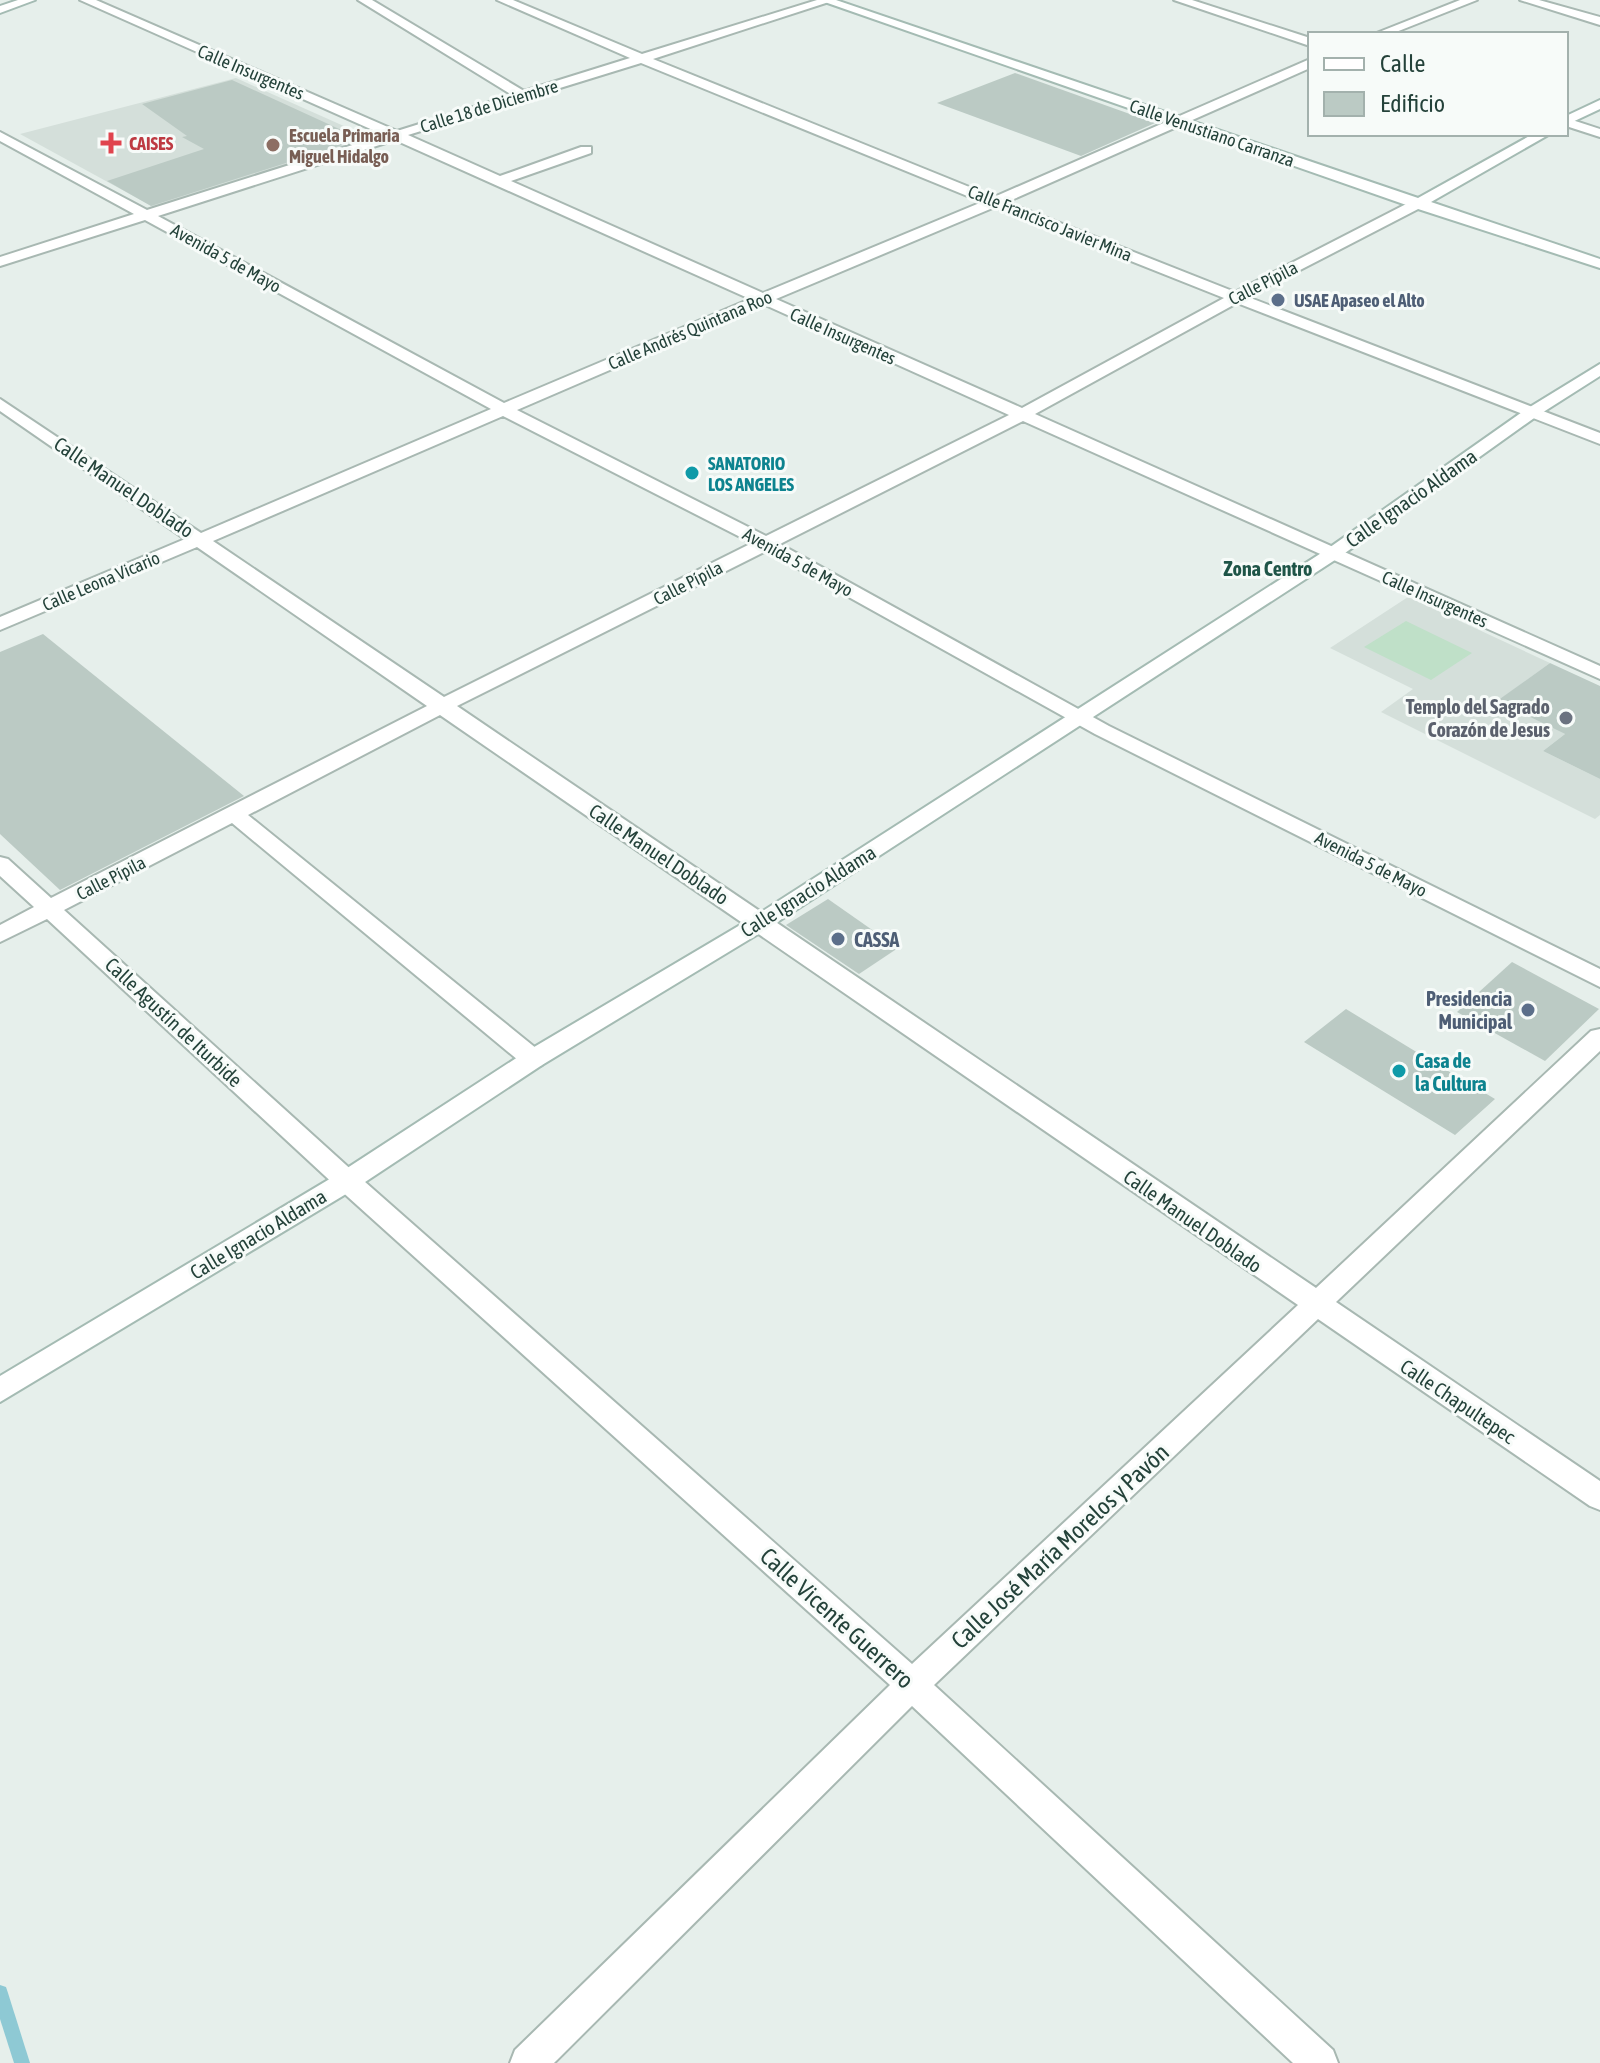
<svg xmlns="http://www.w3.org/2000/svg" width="1600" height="2063" viewBox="0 0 1600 2063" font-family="'Asap Condensed',sans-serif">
<rect width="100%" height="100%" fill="#e6efeb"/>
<g fill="#d4dfda">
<path d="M236,78l137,61 -216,70 -137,-75z"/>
<path d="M1408,597l142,66 -52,38 67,33 -22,17 57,28v36l-5,4 -214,-107 32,-23 -83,-41z"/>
</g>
<path fill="#bfe0c8" d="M1406,621l66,32 -41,27 -67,-33z"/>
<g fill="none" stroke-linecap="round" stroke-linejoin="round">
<path fill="#8ec9d4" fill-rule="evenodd" d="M0,1985l6,2 2,6 22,70h-16l-14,-44z"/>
</g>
<g fill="#bbcac4">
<path d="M1015,73l140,50 -74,33 -144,-53z"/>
<path d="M232,80l129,59 -210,67 -44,-25 97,-32 -22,-12 5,-1 -45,-32z"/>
<path d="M43,634l201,162 -184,94 -60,-56v-182z"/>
<path d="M1550,663l50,23v93l-57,-28 22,-17 -68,-33z"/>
<path d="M828,899l70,49 -39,26 -73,-49z"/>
<path d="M1512,962l87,47 -54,52 -88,-49z"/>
<path d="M1346,1009l77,47 72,43 -40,36 -151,-93z"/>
</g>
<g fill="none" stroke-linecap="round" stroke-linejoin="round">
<g stroke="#a8b8b2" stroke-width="4">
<g id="street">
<path d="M80,0h16l301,131 115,-36 -154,-95h14l152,91 106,-33 -133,-58h16l129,54 175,-54h18l-182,59 341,138 316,-138v9l-303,134 228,90 177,-91h10v6l-174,90 352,136v11l-363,-141 -202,111 565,252v13l-577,-258 -243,123 329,182 491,243v18l-505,-253 -329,-183 -309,155 859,582 275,-257 9,-2v22l-264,251 264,179v29l-10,-4 -272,-187 -384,366 399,365 5,13h-45l-381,-357 -358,357h-44l5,-13 375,-365 -552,-497 -291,-269 -47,23v-17l34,-18 -34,-31v-19l8,2 43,39 376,-192 -230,-159 -197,83v-13l185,-78 -185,-128v-12l201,134 290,-124 -346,-189 -145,46v-9l134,-43 -134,-73v-9l147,78 237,-75zM641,63l341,139 -219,91 -252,-112 80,-28v-6h-10l-81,29 -92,-41zM395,140l355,159 -246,104 -346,-187zM995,207l229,91 -202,110 -246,-109zM763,304l246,111 -243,121 -249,-126zM503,416l249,127 -308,154 -231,-156zM440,715l858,590 -386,359 -556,-490 -292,-264 168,-87 292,242 9,3 9,-3 3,-6 -3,-6 -294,-238z"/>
<path d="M1174,0h18l118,38v8z"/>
<path d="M1460,0h17l-86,34h-17z"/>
<path d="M1520,0h19l61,17v8z"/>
<path d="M1566,118l34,11v8l-34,-11z"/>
</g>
</g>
<g stroke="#a4bbb3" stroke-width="4">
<g id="secondary">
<path d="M18,0h17l-35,13v-7z"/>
<path d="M819,0h17l582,198 115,-64h17l-119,68 169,57v9l-188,-61z"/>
<path d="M1600,100v9l-34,16v-9z"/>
<path d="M1600,364v12l-63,40 -199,142 -570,370 -226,137 -186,123 -356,214v-26l338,-202 186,-121 228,-135 574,-368 199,-140z"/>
</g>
</g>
<use href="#street" fill="#fff" fill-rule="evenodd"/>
<use href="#secondary" fill="#fff" fill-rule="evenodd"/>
</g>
<path fill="#e0444e" stroke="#f7fbf9" stroke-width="3" d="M107 131h8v8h8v8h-8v8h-8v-8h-8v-8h8z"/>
<circle fill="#8d6e63" stroke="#f7fbf9" stroke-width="3" cx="273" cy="145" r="8"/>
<g fill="#5c6f8a" stroke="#f7fbf9" stroke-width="3">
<circle cx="1278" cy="300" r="8"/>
<circle cx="838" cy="939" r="8"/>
<circle cx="1528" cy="1010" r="8"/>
</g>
<g fill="#0f9aa8" stroke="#f7fbf9" stroke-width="3">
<circle cx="692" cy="473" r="8"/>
<circle cx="1399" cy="1071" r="8"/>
</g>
<circle fill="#6b7280" stroke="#f7fbf9" stroke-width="3" cx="1566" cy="718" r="8"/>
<g text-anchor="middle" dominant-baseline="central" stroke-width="6" stroke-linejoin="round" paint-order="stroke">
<g font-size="18" fill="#24423a" stroke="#f7fbf9">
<text transform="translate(251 72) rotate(23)">Calle Insurgentes</text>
<text transform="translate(489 106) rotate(-17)">Calle 18 de Diciembre</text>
<text transform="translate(1212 133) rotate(19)">Calle Venustiano Carranza</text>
<text transform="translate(1050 223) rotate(22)">Calle Francisco Javier Mina</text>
<text transform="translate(226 258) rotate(29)">Avenida 5 de Mayo</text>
<text transform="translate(1263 283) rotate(-27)">Calle Pípila</text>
<text transform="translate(690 330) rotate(-23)">Calle Andrés Quintana Roo</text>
<text transform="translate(843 336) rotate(24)">Calle Insurgentes</text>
<text transform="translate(798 562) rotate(29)">Avenida 5 de Mayo</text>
<text transform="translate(101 581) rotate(-23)">Calle Leona Vicario</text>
<text transform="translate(688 583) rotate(-27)">Calle Pípila</text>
<text transform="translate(1435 599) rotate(24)">Calle Insurgentes</text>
<text transform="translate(1371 864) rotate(27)">Avenida 5 de Mayo</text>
<text transform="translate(111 878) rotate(-27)">Calle Pípila</text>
</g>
<g font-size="18" font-weight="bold" fill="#785e54" stroke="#f7fbf9" text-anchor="start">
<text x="289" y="135">Escuela Primaria<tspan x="289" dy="21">Miguel Hidalgo</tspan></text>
</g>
<g font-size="18" font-weight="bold" fill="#be3a42" stroke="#f7fbf9" text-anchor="start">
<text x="129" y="143">CAISES</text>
</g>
<g font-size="18" font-weight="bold" fill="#4e5e75" stroke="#f7fbf9" text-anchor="start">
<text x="1294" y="300">USAE Apaseo el Alto</text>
</g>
<g font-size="18" font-weight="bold" fill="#0d838f" stroke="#f7fbf9" text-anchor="start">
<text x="708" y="463">SANATORIO<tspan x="708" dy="21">LOS ANGELES</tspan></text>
</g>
<g font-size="20" fill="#24423a" stroke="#f7fbf9">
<text transform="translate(124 487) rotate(34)">Calle Manuel Doblado</text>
<text transform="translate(1411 498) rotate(-35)">Calle Ignacio Aldama</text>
<text transform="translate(659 854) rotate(34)">Calle Manuel Doblado</text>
<text transform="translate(808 891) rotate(-32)">Calle Ignacio Aldama</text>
<text transform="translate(174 1022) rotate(43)">Calle Agustín de Iturbide</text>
<text transform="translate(1193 1221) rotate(35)">Calle Manuel Doblado</text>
<text transform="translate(258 1234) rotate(-31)">Calle Ignacio Aldama</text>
<text transform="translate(1458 1401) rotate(34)">Calle Chapultepec</text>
</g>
<g font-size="20" font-weight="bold" fill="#1f5548" stroke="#f7fbf9">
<text x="1268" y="568">Zona Centro</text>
</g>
<g font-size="20" font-weight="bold" fill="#5b616d" stroke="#f7fbf9" text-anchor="end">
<text x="1550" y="706">Templo del Sagrado<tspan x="1550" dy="23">Corazón de Jesus</tspan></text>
</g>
<g font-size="20" font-weight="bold" fill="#4e5e75" stroke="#f7fbf9" text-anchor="start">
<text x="854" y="939">CASSA</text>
<text x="1512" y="998" text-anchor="end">Presidencia<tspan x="1512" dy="23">Municipal</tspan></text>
</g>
<g font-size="20" font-weight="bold" fill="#0d838f" stroke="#f7fbf9" text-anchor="start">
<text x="1415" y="1060">Casa de<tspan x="1415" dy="23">la Cultura</tspan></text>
</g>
<g font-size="24" fill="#24423a" stroke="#f7fbf9">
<text transform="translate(1060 1546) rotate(-43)">Calle José María Morelos y Pavón</text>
<text transform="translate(837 1618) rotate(42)">Calle Vicente Guerrero</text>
</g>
</g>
<rect x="1308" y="32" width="260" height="104" fill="#f7fbf9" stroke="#a3b1ad" stroke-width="2"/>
<rect x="1324" y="58" width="40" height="12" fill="#ffffff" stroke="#a3b1ad" stroke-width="2"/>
<text x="1380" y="72" font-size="24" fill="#24423a">Calle</text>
<rect x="1324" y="92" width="40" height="24" fill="#bbcac4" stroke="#a3b1ad" stroke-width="2"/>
<text x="1380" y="112" font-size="24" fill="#24423a">Edificio</text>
</svg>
